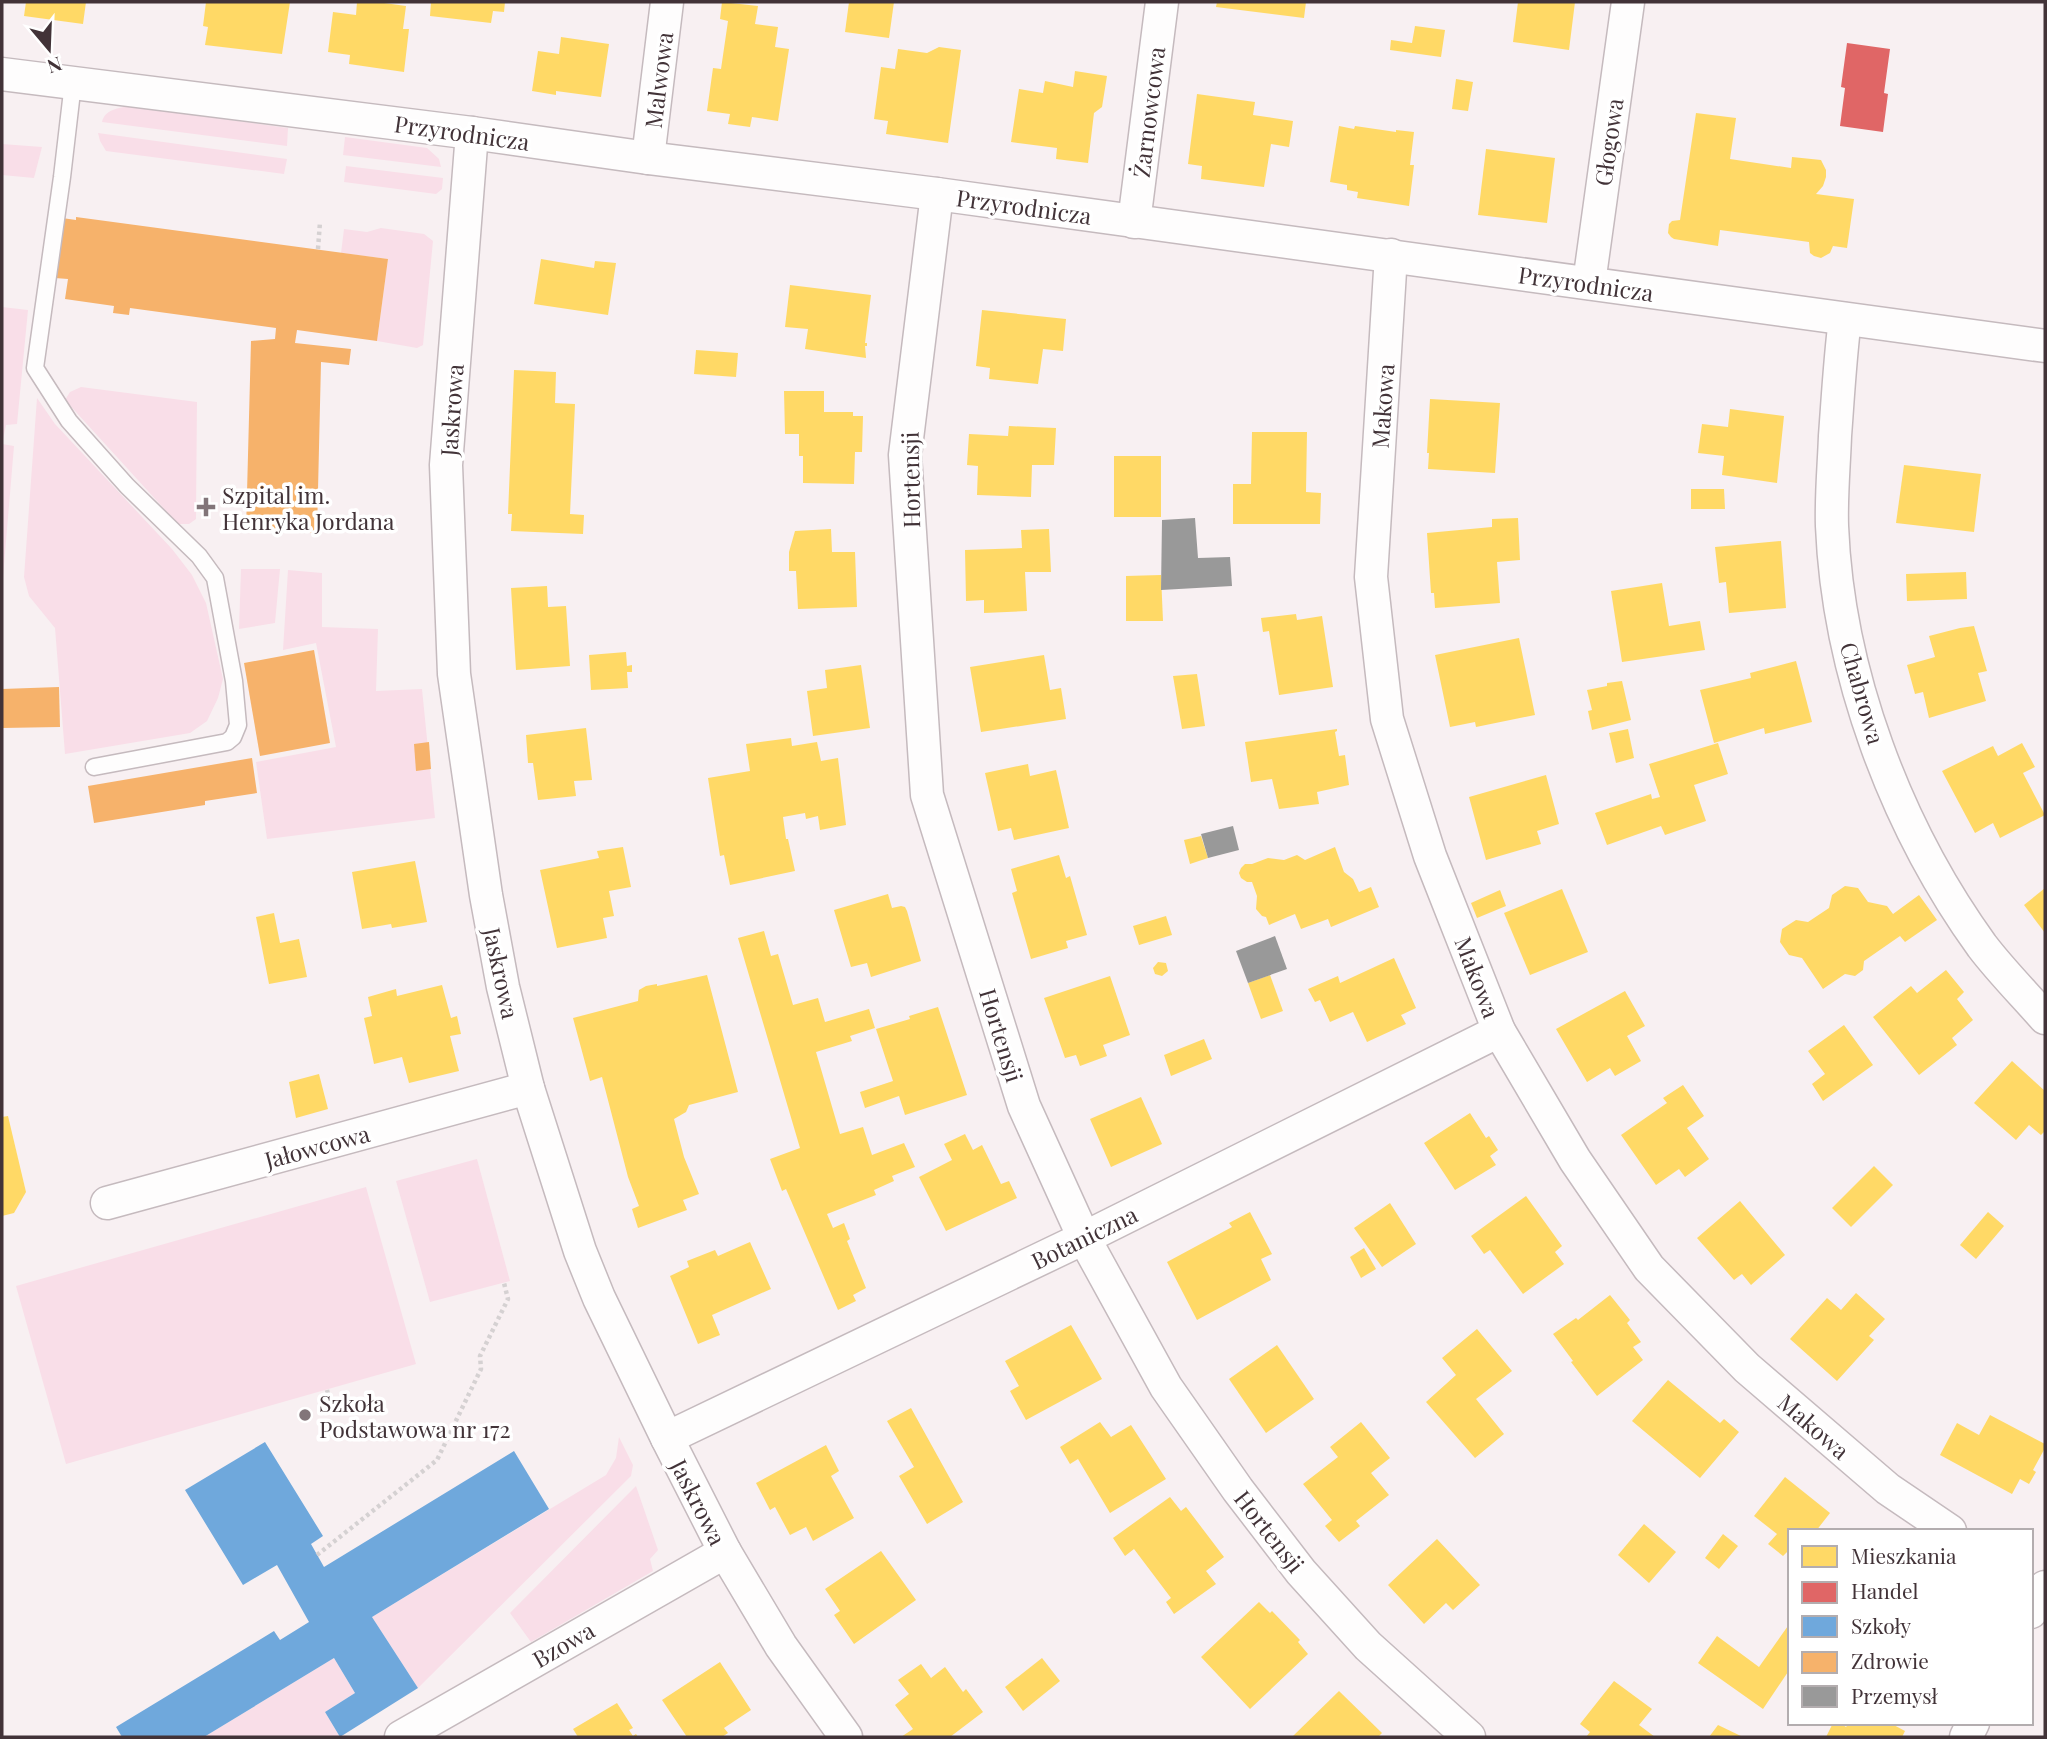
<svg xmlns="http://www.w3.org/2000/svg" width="2047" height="1739" viewBox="0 0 2047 1739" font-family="'Playfair Display',serif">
<rect width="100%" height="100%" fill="#f8f0f2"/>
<g fill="#f9dee8">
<path d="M130,106l158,22 -1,18 -185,-24c3,-13 17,-14 28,-16z"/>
<path d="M98,133l189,26 -3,15 -178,-23 -6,-10z"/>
<path d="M345,137l82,11 12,11 2,8 -98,-12z"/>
<path d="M2,144l40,3 -8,31 -32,-3z"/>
<path d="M346,166l97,12 -1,11 -6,5 -92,-12z"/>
<path d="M381,228l43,6 9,7 -10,104 -6,3 -40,-7 11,-82 -47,-6 3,-24 23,3z"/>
<path d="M2,307l26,3 -11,114 -11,1 -4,19 12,2 -12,143z"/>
<path d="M81,387l116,15 -1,117 -7,5h-11l-113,-124 5,-8z"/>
<path d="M37,398l18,26 117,125 20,26 14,28 17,76 -5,19 -11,23 -17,12 -125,21 -10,-126 -26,-32 -5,-19z"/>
<path d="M241,569h39l-5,54 -36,6z"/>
<path d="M288,570l34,3v54l56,2 -2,62 46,-2 13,129 -168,21 -11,-77 80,-15 -20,-104 -33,7z"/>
<path d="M477,1159l33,122 -80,21 -34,-121z"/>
<path d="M366,1187l50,177 -350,100 -50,-178z"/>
<path d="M619,1437l14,28 -2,11 -213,212 -46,-71 234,-142 10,-17z"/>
<path d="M636,1486l22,64 -8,9 3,12 -122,71 -21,-29z"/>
<path d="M334,1658l21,35 -30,19 15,25h-136z"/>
</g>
<g fill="#ffd966">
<path d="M26,2h60l-3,22 -59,-8z"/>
<path d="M206,2h84l-8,52 -77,-9 3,-18 -5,-1z"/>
<path d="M357,2h20l29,4 -3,23h6l-5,43 -55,-8 1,-9 -22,-3 5,-40 23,3z"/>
<path d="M431,2h74l-1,10 -11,-1 -2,12 -61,-7z"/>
<path d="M722,2l36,4 -3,18 23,3 -3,20 14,2 -11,72 -26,-4 -2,10 -22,-3 2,-10 -23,-3 6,-43 8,1 7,-48 -8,-2z"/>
<path d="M849,2h45l-5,36 -44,-6z"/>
<path d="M1217,2h89l-2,16 -88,-11z"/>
<path d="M1518,2h57l-6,48 -56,-8z"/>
<path d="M1415,26l30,4 -4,27 -51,-7 1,-10 21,3z"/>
<path d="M561,37l48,7 -8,53 -45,-6v4l-24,-4 6,-40 21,3z"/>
<path d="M939,47l22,3 -13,93 -62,-9 2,-13 -14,-2 7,-52 14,2 3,-20 29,4z"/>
<path d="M1075,71l32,5 -5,31 -8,6 -6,50 -32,-4 1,-11 -46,-6 8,-53 24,4 2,-12 28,6z"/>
<path d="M1456,79l17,3 -5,29 -16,-2z"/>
<path d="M1197,94l58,8 -2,13 40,6 -4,26 -18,-3 -7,43 -63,-8 1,-13 -14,-2z"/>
<path d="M1696,113l40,5 -6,41 61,9 1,-11 29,3 5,10v7l-3,9 -7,8 38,5 -7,49 -14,-2 -3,7 -9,5 -7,-2 -4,-3 -1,-11 -89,-12 -2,16 -44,-7 -3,-2 -3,-4 1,-9 3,-3 8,-1z"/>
<path d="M1339,126l15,3 1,-3 41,6v-2l18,2 -4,33h4l-5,41 -52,-8 1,-6 -11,-2v-5l-17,-3z"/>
<path d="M1486,149l69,9 -8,65 -69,-8z"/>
<path d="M541,259l53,9 1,-7 21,2 -8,52 -74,-11z"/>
<path d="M790,285l81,10 -6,48h2v3h-2l1,12 -61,-9 3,-20 -23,-2z"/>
<path d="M982,310l84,9 -3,32 -20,-2 -5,35 -49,-5 1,-11 -14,-2z"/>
<path d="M696,350l42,3 -2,24 -42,-3z"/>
<path d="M514,370l42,2 -1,31 20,1 -5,110 14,1 -1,19 -72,-3 1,-17h-4z"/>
<path d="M784,391h40v21h29v4h10l-1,36h-7l-1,32 -51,-1v-27h-4v-22h-14z"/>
<path d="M1430,399l70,4 -5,70 -67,-4 1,-16h-2z"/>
<path d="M1730,409l54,7 -7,67 -55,-8 2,-19 -26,-3 4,-29 26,3z"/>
<path d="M1009,426l47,2 -2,37h-22l-1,32 -54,-2 1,-29 -11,-1 2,-31 39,2z"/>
<path d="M1252,432h55l-1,60 15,1 -1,31h-87v-40h18z"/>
<rect x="1114" y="456" width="47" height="61"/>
<path d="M1904,465l77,9 -7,58 -78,-9z"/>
<path d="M1691,489h33l1,20h-34z"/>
<path d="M1518,518l2,42 -23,2 3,41 -65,5 -1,-15h-3l-4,-60 65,-6v-8z"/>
<path d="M831,529l1,23h23l2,55 -59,2 -2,-38h-7v-19l6,-21z"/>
<path d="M1049,529l2,43h-26l2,39 -43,2v-13l-18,1 -1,-51 57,-2 -1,-18z"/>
<path d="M1781,541l5,67 -57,5 -3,-31 -7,1 -4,-36z"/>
<path d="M1966,572l1,27 -60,2 -1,-27z"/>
<path d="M1161,575l2,46h-37v-45z"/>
<path d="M1662,583l7,43 31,-5 5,29 -83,12 -11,-71z"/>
<path d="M547,586l1,21 18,-1 4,60 -54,4 -5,-82z"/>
<path d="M1296,614l1,6 25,-4 11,71 -54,8 -10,-64 -6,1 -2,-14z"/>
<path d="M1974,626l13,45 -9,2 8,28 -57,17 -6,-26 -8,2 -8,-29 28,-8 -6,-21 31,-8z"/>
<path d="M1519,638l16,77 -59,12 -1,-5 -25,5 -15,-72z"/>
<path d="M626,652l1,14 5,-1v7h-5l1,16 -37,2 -2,-35z"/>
<path d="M1044,655l6,35 11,-2 5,31 -85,13 -11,-65z"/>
<path d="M1796,661l16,61 -47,12 -1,-6 -50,15 -14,-53 51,-12 -1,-5z"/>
<path d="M861,665l9,63 -57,8 -6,-45 20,-3 -2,-18z"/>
<path d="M1197,674l8,52 -23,3 -9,-53z"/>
<path d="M1622,681l9,39 -39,10 -4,-19 4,-1 -5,-20 20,-4v-3z"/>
<path d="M586,728l6,52 -18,1 2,15 -38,4 -5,-37h-5l-2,-28z"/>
<path d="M1337,729v2l-2,1 4,24 6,-1 4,30 -32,7 2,12 -40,5 -7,-30 -21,3 -6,-40z"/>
<path d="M1628,729l6,29 -18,5 -7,-30z"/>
<path d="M791,738l1,8 25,-4 4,19 17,-3 8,67 -26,5 -2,-14 -12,3 -1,-6 -22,4 3,22h2l7,32 -65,14 -6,-30 -4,1 -12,-78 42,-7 -4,-27z"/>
<path d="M1718,743l10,31 -34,11 12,36 -41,14 -4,-9 -54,19 -12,-32 56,-19 1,5 8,-2 -11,-33z"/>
<path d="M2022,743l13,24 -12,6 22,42 -45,23 -7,-15 -18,10 -33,-62 51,-25 5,10z"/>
<path d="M1028,764l2,12 26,-6 13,58 -55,12 -3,-12 -13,3 -13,-58z"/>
<path d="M1546,775l13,49 -22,7 4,13 -55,16 -17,-63z"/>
<path d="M1201,836l7,22 -18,6 -6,-24z"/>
<path d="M623,847l8,40 -22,4 5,25 -11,2 4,20 -50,10 -17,-78 59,-12 -2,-7z"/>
<path d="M1335,847l9,25 9,7 6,13 12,-5 8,20 -48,20 -3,-8 -27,10 -6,-15 -26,11 -3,-8 -4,-1 -6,-7 1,-13 -5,-14h-5l-6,-4 -2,-5 2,-5 4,-4h7l16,-6 16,2 13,-5 8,5z"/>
<path d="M1059,855l7,23 4,-2 17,59 -21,6 2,7 -37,11 -19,-66 5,-2 -6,-22z"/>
<path d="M415,861l12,61 -35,6 -1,-4 -29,5 -10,-57z"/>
<path d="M1845,886l13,2 10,14 19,4 6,8 26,-19 18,25 -32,22 -5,-6 -36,25 -1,9 -8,6 -10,-2 -22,15 -21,-31 -13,-3 -9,-13 2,-13 14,-9 12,2 21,-14 3,-13z"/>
<path d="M2045,888v45l-21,-28z"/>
<path d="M1562,889l26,63 -58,23 -26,-62z"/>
<path d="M1500,890l6,16 -29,12 -6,-15z"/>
<path d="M888,894l4,14 9,-2 4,1 2,4 14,50 -50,16 -4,-14 -16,4 -17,-57z"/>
<path d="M274,913l6,30 19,-4 8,38 -38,7 -13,-67z"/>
<path d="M1166,916l6,19 -33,10 -6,-19z"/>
<path d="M764,931l7,25 7,-2 15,51 25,-7 7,24 44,-13 6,19 -25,8 2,5 -36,11 24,82 23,-7 9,28 32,-12 11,24 -23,9 2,5 -20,9 2,5 -49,19 6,14 11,-5 6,16 -3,2 19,47 -13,7 3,6 -18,9 -52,-121 -4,2 -12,-32 30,-11 -62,-210z"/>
<path d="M1394,958l22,50 -15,7 5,9 -39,18 -14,-30 -23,10 -10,-22 -5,2 -7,-13 30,-13 2,7z"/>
<path d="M1158,962l8,1 2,8 -6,5 -7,-2 -2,-6z"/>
<path d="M1946,970l18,22 -7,7 16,21 -21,18 5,7 -38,30 -46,-58 38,-31 6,7z"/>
<path d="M707,975l31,117 -49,13 -3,7 -12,7 10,38 15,37 -16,6 4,10 -49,18 -6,-19 7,-3 -11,-29 -26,-100 -12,4 -17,-63 65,-17 1,-11 7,-4 11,-2v2z"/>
<path d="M1270,975l13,36 -22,8 -13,-36z"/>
<path d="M1110,976l20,59 -27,10 4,11 -27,10 -4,-11 -11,3 -21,-60z"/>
<path d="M442,985l9,33 6,-2 4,18 -11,2 9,35 -50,12 -7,-26 -28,7 -10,-46 8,-2 -4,-19 28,-8 1,7z"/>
<path d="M1625,991l20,35 -18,10 14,25 -26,15 -5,-8 -23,14 -31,-53z"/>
<path d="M938,1007l29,88 -62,20 -6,-19 -34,12 -5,-16 33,-11 -17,-52 34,-10 -1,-3z"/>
<path d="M1844,1025l29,40 -50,36 -11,-17 13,-10 -17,-23z"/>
<path d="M1204,1039l8,20 -41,17 -7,-21z"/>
<path d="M2012,1061l33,30v40l-4,4 -12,-10 -13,15 -42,-37z"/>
<path d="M319,1074l9,35 -32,9 -7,-36z"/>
<path d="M1683,1085l21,31 -17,12 22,31 -24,18 -6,-8 -23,16 -35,-50 46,-32 -4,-5z"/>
<path d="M1141,1097l21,47 -51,23 -21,-48z"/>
<path d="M1470,1113l16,25 3,-2 9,14 -8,6 6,9 -41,25 -31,-47z"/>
<path d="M8,1116l18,76 -12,21 -12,3v-99z"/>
<path d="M965,1134l8,16 9,-5 19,39 8,-3 8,17 -71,33 -27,-54 33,-17 -8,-16z"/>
<path d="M1874,1166l19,19 -42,42 -19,-19z"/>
<path d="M1526,1196l36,50 -7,6 9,12 -41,30 -33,-44 -6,4 -13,-18z"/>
<path d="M1740,1201l45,54 -34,30 -9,-11 -8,6 -37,-42z"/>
<path d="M1390,1203l26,41 -34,23 -28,-39z"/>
<path d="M1250,1212l22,42 -11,5 10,21 -74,40 -30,-58 65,-35 -3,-4z"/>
<path d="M1988,1212l16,14 -28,33 -16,-14z"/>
<path d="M750,1242l21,47 -59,26 8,20 -22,9 -28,-68 19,-9 -2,-6 28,-11 3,6z"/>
<path d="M1364,1248l12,21 -15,9 -11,-21z"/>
<path d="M1856,1293l29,26 -16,17 5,4 -37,41 -47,-42 37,-41 14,12z"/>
<path d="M1610,1295l20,25 -3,3 14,19 -8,5 10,13 -46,36 -26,-34 2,-1 -20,-27 23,-16 2,2z"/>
<path d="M1071,1325l31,54 -76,41 -16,-29 9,-5 -14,-25z"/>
<path d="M1477,1329l35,42 -36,28 28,35 -29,24 -49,-56 30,-27 -14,-17z"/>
<path d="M1277,1345l37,54 -48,34 -37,-54z"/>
<path d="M1668,1380l52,43 4,-4 15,13 -39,46 -68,-57z"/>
<path d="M911,1408l52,94 -36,22 -28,-48 15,-9 -27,-46z"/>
<path d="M1990,1415l55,29v4l-12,22 3,2 -7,12 -9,-5 -8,15 -72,-39 17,-32 22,12z"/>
<path d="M1100,1422l11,15 20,-12 35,54 -56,34 -32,-54 -8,5 -10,-17z"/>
<path d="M1361,1422l29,36 -19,15 18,22 -33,26 4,5 -21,16 -14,-16 7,-6 -29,-36 35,-27 -8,-10z"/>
<path d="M826,1445l13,26 -8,5 23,42 -41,23 -7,-14 -16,8 -15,-28 -5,3 -14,-27z"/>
<path d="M1785,1477l45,36 -14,18h-26v18l-7,7 -15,-12 9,-10 -23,-18z"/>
<path d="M1170,1497l11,14 5,-4 38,50 -18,14 10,13 -42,30 -8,-12 5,-4 -37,-49 -9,7 -12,-18z"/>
<path d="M1644,1524l32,28 -27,31 -31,-28z"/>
<path d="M1723,1534l15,12 -19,23 -14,-11z"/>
<path d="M1437,1539l43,46 -27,25 -7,-7 -22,21 -36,-39z"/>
<path d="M881,1551l35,49 -62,44 -20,-29 6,-4 -15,-22z"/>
<path d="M1259,1602l11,11 2,-2 28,29 -2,2 10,12 -58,55 -49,-52z"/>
<path d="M1790,1623v46l-27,40 -65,-46 19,-27 42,31z"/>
<path d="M1042,1658l18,23 -37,30 -18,-24z"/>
<path d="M720,1662l31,48 -27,18 4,5 -6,4h-35l-25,-37z"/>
<path d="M921,1664l10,14 14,-11 18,25 3,-3 17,23 -33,25h-49l12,-8 -18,-24 14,-11 -11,-14z"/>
<path d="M1614,1681l38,28 -13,16 16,12h-69l4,-5 -10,-8z"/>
<path d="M1339,1691l43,42 -4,4h-86z"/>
<path d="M617,1703l16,25 -4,2 4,6 3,-2 2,3h-60l-5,-8z"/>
<path d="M1833,1723h7l6,4 3,-4h41l15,8 -3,6h-76z"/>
<path d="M1718,1725l25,12h-34z"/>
</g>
<path fill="#e06666" d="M1847,43l43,6 -6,44 4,1 -5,38 -43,-6 5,-38 -4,-1z"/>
<path fill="#6fa8dc" d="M265,1442l58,94 -12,8 13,23 190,-116 35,58 -177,108 46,71 -78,49 -15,-25 30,-19 -21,-35 -130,79h-82l-6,-10 158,-96 6,9 29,-18 -32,-57 -34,20 -58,-95z"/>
<g fill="#f6b26b">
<path d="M76,217l312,42 -11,82 -80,-11 -2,13 56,6 -2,16 -28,-3 -4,171 -71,-2 5,-190 24,-2 1,-11 -146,-20 -1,7 -16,-2 1,-7 -49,-7 3,-20 -13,-1 7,-60 14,2z"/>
<path d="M314,650l16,93 -70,13 -16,-93z"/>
<path d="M59,687l1,40 -58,1v-39z"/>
<path d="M429,742l2,27 -15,2 -2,-27z"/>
<path d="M252,758l5,35 -52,8v4l-111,18 -6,-37z"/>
</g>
<g fill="#999">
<path d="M1195,518l3,40 32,-1 2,29 -71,4 1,-70z"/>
<path d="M1233,826l6,24 -31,8 -7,-24z"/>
<path d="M1275,936l12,33 -39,14 -12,-32z"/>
</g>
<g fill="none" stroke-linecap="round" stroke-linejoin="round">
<g stroke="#c5babe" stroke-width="19">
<path id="lane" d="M73,83l-11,94 -27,191 34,53 58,65 72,70 16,22 19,103 4,44 -5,12 -6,5 -133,25"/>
</g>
<g stroke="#c5babe" stroke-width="35">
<g id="street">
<path d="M2,74l470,59 176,25 289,36 1108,152"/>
<path d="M472,133l-26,332 8,209 32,221 17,92 25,101 52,163 19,47 68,140 58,114 56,94 65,91"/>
<path d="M648,158l19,-156"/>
<path d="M937,194l-32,261 22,340 97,311 60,132 82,149 72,103 63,82 67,74 101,91"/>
<path d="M1134,222l28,-220"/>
<path d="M1391,255l-20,322 16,142 43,137 69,175 76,129 74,108 98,100 141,121 62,42"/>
<path d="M1589,283l39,-281"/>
<path d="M1845,319c-5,39 -7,77 -10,117 -1,29 -4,60 -3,90 6,147 64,301 150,420 19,25 42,48 63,72"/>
<path d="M107,1203l421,-115"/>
<path d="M667,1438l417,-200 415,-207"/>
<path d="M2031,1612l14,-25"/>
<path d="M401,1737l324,-185"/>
<path d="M1966,1737l7,-14"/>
</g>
</g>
<g stroke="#d5d1d2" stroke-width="4.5" stroke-dasharray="3.5 3.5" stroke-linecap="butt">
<path d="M318,249l2,-27"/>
<path d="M327,1390l4,17"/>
<path d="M317,1555l120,-95 44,-91 -1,-13 28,-57 -4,-16"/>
</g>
<use href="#lane" stroke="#fefdfd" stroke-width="16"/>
<use href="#street" stroke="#fefdfd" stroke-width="32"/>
</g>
<g fill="#827579" stroke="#fff" stroke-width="2.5">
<path d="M202.5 496.5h7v7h7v7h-7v7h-7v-7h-7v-7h7z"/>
<circle cx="305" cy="1415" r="7"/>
</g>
<g text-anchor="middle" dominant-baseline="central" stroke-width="7" stroke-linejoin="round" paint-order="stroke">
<g font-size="23" fill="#423338" stroke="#fff">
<text transform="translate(658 80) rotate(-83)">Malwowa</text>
<text transform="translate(1148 112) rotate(-83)">Żarnowcowa</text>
<text transform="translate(462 132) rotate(8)">Przyrodnicza</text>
<text transform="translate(1608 142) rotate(-82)">Głogowa</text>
<text transform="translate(1024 206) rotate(8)">Przyrodnicza</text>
<text transform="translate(1586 283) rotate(8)">Przyrodnicza</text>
<text transform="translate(1382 406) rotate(-86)">Makowa</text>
<text transform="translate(451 410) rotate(-86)">Jaskrowa</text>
<text transform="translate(910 480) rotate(-91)">Hortensji</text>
<text transform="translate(1863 693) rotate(74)">Chabrowa</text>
<text transform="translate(502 973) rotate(78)">Jaskrowa</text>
<text transform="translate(1478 977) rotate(69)">Makowa</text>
<text transform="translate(1002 1035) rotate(73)">Hortensji</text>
<text transform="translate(317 1146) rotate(-15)">Jałowcowa</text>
<text transform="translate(1084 1237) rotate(-26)">Botaniczna</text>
<text transform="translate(1814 1426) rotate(41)">Makowa</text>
<text transform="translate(699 1502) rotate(63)">Jaskrowa</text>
<text transform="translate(1270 1531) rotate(52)">Hortensji</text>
<text transform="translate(563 1644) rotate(-30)">Bzowa</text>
</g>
<g font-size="23" fill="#423338" stroke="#fff" text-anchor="start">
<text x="222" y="494">Szpital im.<tspan x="222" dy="26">Henryka Jordana</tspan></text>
<text x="319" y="1402">Szkoła<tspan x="319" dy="26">Podstawowa nr 172</tspan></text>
</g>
</g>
<rect width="2047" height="1739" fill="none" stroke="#423338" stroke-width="7"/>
<rect x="1788" y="1529" width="245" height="196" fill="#ffffff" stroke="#b3adaf" stroke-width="2"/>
<rect x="1802" y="1546" width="35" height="21" fill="#ffd966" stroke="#b3adaf" stroke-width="2"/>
<text x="1851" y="1564" font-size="21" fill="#423338">Mieszkania</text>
<rect x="1802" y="1582" width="35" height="21" fill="#e06666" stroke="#b3adaf" stroke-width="2"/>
<text x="1851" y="1599" font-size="21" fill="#423338">Handel</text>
<rect x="1802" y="1616" width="35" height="21" fill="#6fa8dc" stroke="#b3adaf" stroke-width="2"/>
<text x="1851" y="1634" font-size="21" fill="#423338">Szkoły</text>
<rect x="1802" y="1652" width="35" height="21" fill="#f6b26b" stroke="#b3adaf" stroke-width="2"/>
<text x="1851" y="1669" font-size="21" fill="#423338">Zdrowie</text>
<rect x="1802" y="1686" width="35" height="21" fill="#999999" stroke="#b3adaf" stroke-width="2"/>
<text x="1851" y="1704" font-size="21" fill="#423338">Przemysł</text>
<g transform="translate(49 49) rotate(161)" stroke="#ffffff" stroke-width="5" paint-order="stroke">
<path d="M0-5L12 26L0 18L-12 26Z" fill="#423338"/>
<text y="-10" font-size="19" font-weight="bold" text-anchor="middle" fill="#423338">N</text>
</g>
</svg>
